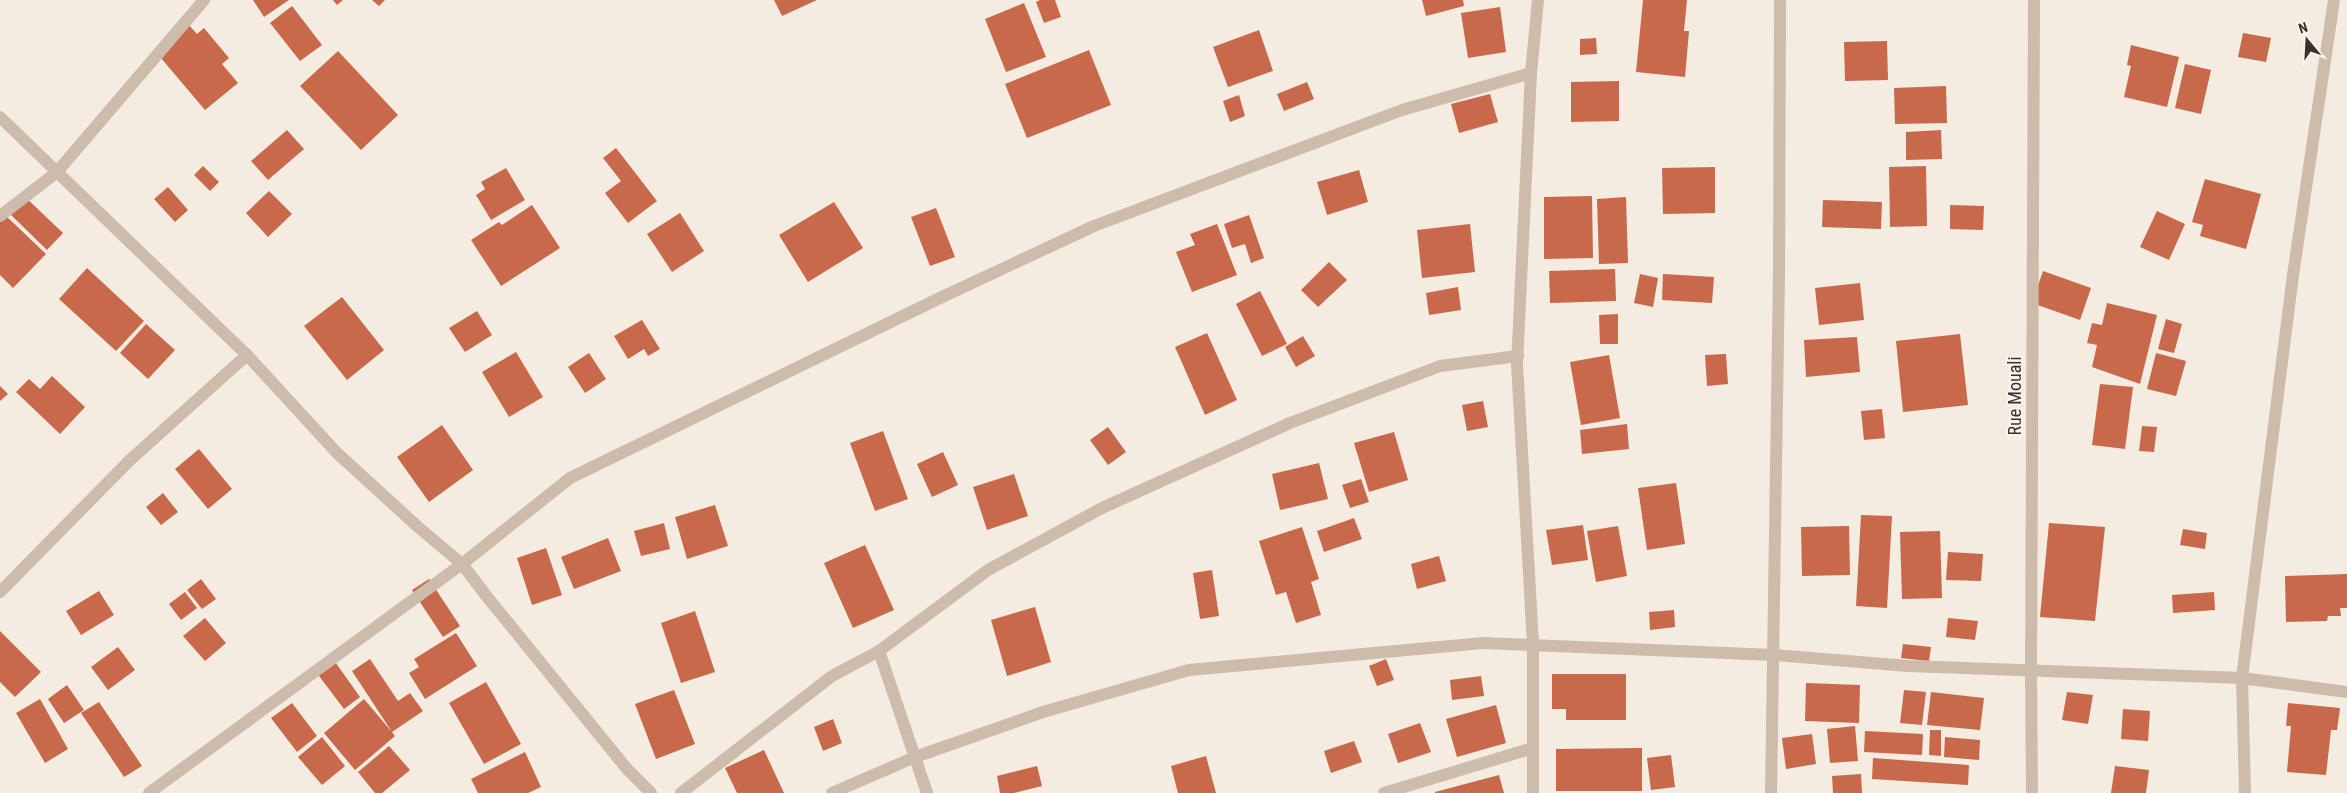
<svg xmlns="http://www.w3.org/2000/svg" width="2347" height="793" viewBox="0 0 2347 793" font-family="'Roboto Condensed',sans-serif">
<rect width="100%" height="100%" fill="#f4ebe1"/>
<g fill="#c8694b">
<path d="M253,0h36l-25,17z"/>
<path d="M333,0h10l-6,5z"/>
<path d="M372,0h13l-6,6z"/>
<path d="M774,0h43l-35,16z"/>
<path d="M1040,0h15l6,17 -17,6 -8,-21z"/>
<path d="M1422,0h41l1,6 -38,10z"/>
<path d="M1643,0h44l-3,31h5l-4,46 -49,-5z"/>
<path d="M1024,3l22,54 -40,15 -21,-53z"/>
<path d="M292,6l30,39 -22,16 -30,-38z"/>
<path d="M1500,7l6,45 -38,6 -7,-45z"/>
<path d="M188,24l9,10 7,-6 25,30 -7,6 16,19 -33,27 -50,-59z"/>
<path d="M1259,30l14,41 -45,16 -15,-40z"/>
<path d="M2243,33l28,5 -5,24 -28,-5z"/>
<path d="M1596,38l1,16 -17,1v-16z"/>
<path d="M1887,41l1,39 -43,1 -1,-39z"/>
<path d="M2131,45l48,12 -12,50 -43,-10 7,-31 -4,-1z"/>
<path d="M1089,50l22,55 -84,33 -22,-54z"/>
<path d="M338,51l60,64 -37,35 -61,-64z"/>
<path d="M2185,64l26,6 -10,44 -26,-6z"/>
<path d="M1619,81v40l-48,1v-40z"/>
<path d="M1307,82l7,17 -30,12 -7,-17z"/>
<path d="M1946,86l1,37 -52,1 -1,-36z"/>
<path d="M1490,94l8,28 -39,11 -8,-29z"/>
<path d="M1239,95l6,21 -15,6 -7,-21z"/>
<path d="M287,130l17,19 -36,31 -17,-19z"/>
<path d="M1941,130l1,29 -36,1v-28z"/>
<path d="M616,148l41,53 -29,22 -23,-30 16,-12 -18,-23z"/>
<path d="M203,166l16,16 -9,9 -16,-16z"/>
<path d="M1926,166l1,60 -37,1 -1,-60z"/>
<path d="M1715,167v46l-52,1 -1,-46z"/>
<path d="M506,168l19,32 -34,20 -15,-25 9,-6 -4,-7z"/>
<path d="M1359,170l9,32 -41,13 -10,-33z"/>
<path d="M2205,179l56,15 -15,55 -46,-13 3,-11 -11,-3z"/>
<path d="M168,187l20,23 -13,12 -21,-23z"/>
<path d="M269,191l23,23 -24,23 -22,-24z"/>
<path d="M23,195l40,38 -16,17 -40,-39z"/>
<path d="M1592,196l1,62 -49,1v-62z"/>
<path d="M1626,197l2,66 -29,1 -2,-65z"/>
<path d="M1823,200l59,2 -1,27 -59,-2z"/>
<path d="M834,202l29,46 -55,34 -29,-47z"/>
<path d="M532,205l28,43 -59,38 -30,-46 28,-18 3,3z"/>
<path d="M1950,205l34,1 -1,24 -33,-1z"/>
<path d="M936,208l19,49 -25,9 -19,-49z"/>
<path d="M2157,211l28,13 -16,36 -29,-13z"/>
<path d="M680,213l24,38 -32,21 -25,-38z"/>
<path d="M4,214l42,40 -33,34 -13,-13v-57z"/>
<path d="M1249,215l15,43 -13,5 -6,-19 -13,4 -8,-24z"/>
<path d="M1217,224l20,51 -45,17 -16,-40 19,-7 -5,-11z"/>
<path d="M1470,224l5,48 -53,6 -5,-48z"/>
<path d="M1329,262l18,18 -29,27 -17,-17z"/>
<path d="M87,268l57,53 -28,30 -57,-52z"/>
<path d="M1615,269l1,32 -66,2 -1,-32z"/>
<path d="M2043,271l48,17 -11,32 -48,-17z"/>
<path d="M1640,274l18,4 -5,29 -19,-4z"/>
<path d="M1663,274l51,3 -2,26 -50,-3z"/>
<path d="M1860,283l4,37 -45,5 -4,-37z"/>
<path d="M1458,287l3,23 -32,5 -3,-22z"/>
<path d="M1260,291l27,53 -25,12 -26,-52z"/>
<path d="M342,297l42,53 -37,30 -43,-54z"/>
<path d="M2107,303l50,12 -17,69 -48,-17 5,-22 -10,-2 5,-20 10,2z"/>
<path d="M477,311l15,24 -27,17 -16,-24z"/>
<path d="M1618,314v30h-18l-1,-29z"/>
<path d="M2166,319l16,5 -8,29 -16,-4z"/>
<path d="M642,320l18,29 -12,7 -4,-7 -16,10 -14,-23z"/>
<path d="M146,324l29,26 -27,29 -28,-26z"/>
<path d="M1207,333l30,67 -32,15 -30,-68z"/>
<path d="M1960,334l8,71 -65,7 -7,-71z"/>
<path d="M1303,336l12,20 -19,11 -11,-20z"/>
<path d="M1857,337l3,35 -54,5 -2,-37z"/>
<path d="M516,352l27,45 -34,20 -27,-45z"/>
<path d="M589,353l17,26 -21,14 -17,-26z"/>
<path d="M2156,353l30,8 -10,35 -29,-7z"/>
<path d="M1726,354l2,30 -21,2 -2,-31z"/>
<path d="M1609,355l11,63 -39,7 -11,-63z"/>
<path d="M52,376l33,31 -25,27 -44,-42 13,-13 11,10z"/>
<path d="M2100,384l33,3 -8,62 -33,-4z"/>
<path d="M0,386l8,8 -8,7z"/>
<path d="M1483,401l5,26 -21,4 -5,-26z"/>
<path d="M1882,409l3,29 -21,2 -3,-29z"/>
<path d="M1627,424l2,25 -47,5 -2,-24z"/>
<path d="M442,425l31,45 -44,32 -32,-45z"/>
<path d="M2142,426l15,1 -3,25 -15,-1z"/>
<path d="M1108,427l18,25 -18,13 -18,-25z"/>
<path d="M883,431l25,68 -33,12 -25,-68z"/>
<path d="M1394,432l14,48 -39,12 -15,-49z"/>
<path d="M199,449l33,40 -24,20 -33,-40z"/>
<path d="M943,452l15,33 -26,12 -15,-33z"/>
<path d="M1319,463l9,36 -48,11 -8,-36z"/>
<path d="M1014,474l14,42 -41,14 -14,-43z"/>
<path d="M1361,479l8,23 -19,6 -8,-23z"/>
<path d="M1676,483l9,61 -38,6 -9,-62z"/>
<path d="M163,493l15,19 -17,13 -15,-18z"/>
<path d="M715,505l13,41 -41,13 -12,-42z"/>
<path d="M1861,515l31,1 -5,92 -31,-2z"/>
<path d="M1354,518l8,21 -38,13 -7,-21z"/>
<path d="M664,523l6,26 -29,7 -7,-25z"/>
<path d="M2049,523l56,4 -10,94 -55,-4z"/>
<path d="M1583,525l5,35 -36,5 -6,-35z"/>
<path d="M1618,526l9,50 -31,6 -9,-51z"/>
<path d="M1849,526l1,49 -48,1 -1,-49z"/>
<path d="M1302,527l17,52 -8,3 10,33 -25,8 -10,-31 -10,3 -17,-54z"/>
<path d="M2183,529l24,4 -2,16 -25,-4z"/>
<path d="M1940,531l2,67 -40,1 -2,-67z"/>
<path d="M608,538l13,33 -47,18 -13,-32z"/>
<path d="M865,545l29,65 -41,18 -29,-65z"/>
<path d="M546,548l16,47 -30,10 -15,-47z"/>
<path d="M1948,552l35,2 -2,27 -35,-1z"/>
<path d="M1439,556l7,25 -29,8 -6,-25z"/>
<path d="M1212,570l7,46 -19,3 -7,-46z"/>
<path d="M2347,574v34h-7l1,8h-13l-1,5 -41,1 -1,-46z"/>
<path d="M201,579l15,20 -14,10 -15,-19z"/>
<path d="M429,579l31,47 -17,11 -31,-47z"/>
<path d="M99,591l15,24 -33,20 -15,-24z"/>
<path d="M185,592l12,16 -16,12 -12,-16z"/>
<path d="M2214,592l1,18 -42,3 -1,-18z"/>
<path d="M1035,607l16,55 -44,14 -16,-56z"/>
<path d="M1674,610l1,17 -25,3 -1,-18z"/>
<path d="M695,611l20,61 -34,11 -20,-60z"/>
<path d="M205,618l21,25 -21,18 -22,-25z"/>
<path d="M1948,618l30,3 -3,19 -29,-3z"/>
<path d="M0,631l41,41 -26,25 -15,-15z"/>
<path d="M456,633l21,33 -52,33 -16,-26 10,-6 -5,-8z"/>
<path d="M1903,644l28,3 -2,14 -28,-3z"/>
<path d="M118,647l17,23 -27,20 -17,-23z"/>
<path d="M333,659l27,38 -16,12 -28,-37z"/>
<path d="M370,659l28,42 12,-8 13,18 -31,21 3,4 -40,34 -31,-37 40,-34 28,33 -40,-61z"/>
<path d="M1386,659l8,21 -17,6 -8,-20z"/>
<path d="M1552,674h74v46h-60v-11h-14z"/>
<path d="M1481,676l3,20 -32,4 -2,-20z"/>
<path d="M486,682l35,62 -37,20 -35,-61z"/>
<path d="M1806,683l54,2 -1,38 -54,-2z"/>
<path d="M67,685l17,25 -20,13 -16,-24z"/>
<path d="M674,690l21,54 -39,15 -21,-55z"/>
<path d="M1904,690l22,2 -4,33 -22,-2z"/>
<path d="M1931,692l53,6 -4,32 -53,-5z"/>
<path d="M2067,692l26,3 -5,29 -26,-4z"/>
<path d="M40,699l28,50 -23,14 -29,-50z"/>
<path d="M99,702l43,64 -18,11 -43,-64z"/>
<path d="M292,703l25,33 -20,16 -26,-34z"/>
<path d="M2288,703l52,5 -3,22h-6l-5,45 -39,-3 4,-46h-5z"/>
<path d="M1496,705l10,38 -49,14 -11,-38z"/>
<path d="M2123,709l27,2 -2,30 -27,-2z"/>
<path d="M833,719l9,24 -19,8 -9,-24z"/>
<path d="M1420,723l11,29 -33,11 -10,-29z"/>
<path d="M1855,726l3,35 -28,2 -3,-34z"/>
<path d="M1930,730h11v26l-12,-1z"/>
<path d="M1865,731l58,3 -1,21 -58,-3z"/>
<path d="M1812,734l4,30 -30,5 -4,-31z"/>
<path d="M322,737l23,29 -23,19 -24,-28z"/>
<path d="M1945,737l35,3 -1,20 -35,-3z"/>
<path d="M1354,741l8,21 -31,11 -7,-22z"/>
<path d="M389,746l21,24 -28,23h-7l-17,-21z"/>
<path d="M1642,748v43h-86v-42z"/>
<path d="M764,750l20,43h-47l-12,-25z"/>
<path d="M525,752l16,35 -13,6h-50l-7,-14z"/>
<path d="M1671,755l4,32 -24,3 -4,-32z"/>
<path d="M1206,756l10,37h-38l-7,-27z"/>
<path d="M1873,758l96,7 -1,20 -96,-6z"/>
<path d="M1037,766l5,20 -28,7h-14l-3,-17z"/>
<path d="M2115,766l34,4 -3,23h-35z"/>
<path d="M1861,774l1,19h-29l-1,-17z"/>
<path d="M1499,775l5,18h-69v-1z"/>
</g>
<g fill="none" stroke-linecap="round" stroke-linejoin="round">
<g stroke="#cdbbac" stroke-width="12">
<path d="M0,117l247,238 90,98 80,73 45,38 26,34 139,171 24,24"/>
<path d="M0,216l57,-44 147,-172"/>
<path d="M0,592l130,-132 117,-105"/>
<path d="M879,651l48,142"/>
<path d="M149,793l313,-229 108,-86 372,-181 152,-71 308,-116 129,-37"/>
<path d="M681,793l151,-117 47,-25 109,-81 114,-62 188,-85 150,-57 78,-10"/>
<path d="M832,793l83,-36 128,-45 146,-42 294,-27 291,12 134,11 334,12 105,14"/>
<path d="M1384,793l149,-45"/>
<path d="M1533,793v-149l-16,-280 14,-291 7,-73"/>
<path d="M1771,793l8,-520 1,-273"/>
<path d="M2032,793l-1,-123 3,-670"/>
<path d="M2245,793l-3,-115 51,-403 41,-275"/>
</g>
</g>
<g text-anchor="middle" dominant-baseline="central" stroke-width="4" stroke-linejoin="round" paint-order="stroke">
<g font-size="18" fill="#3b302b" stroke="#fbf5ee">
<text transform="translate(2014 396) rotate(-90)">Rue Mouali</text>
</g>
</g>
<g transform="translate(2307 40) rotate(342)" stroke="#fbf5ee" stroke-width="4" paint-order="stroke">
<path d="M0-4L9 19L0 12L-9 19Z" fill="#3b302b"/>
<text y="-8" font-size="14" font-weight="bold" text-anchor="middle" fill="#3b302b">N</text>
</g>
</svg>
